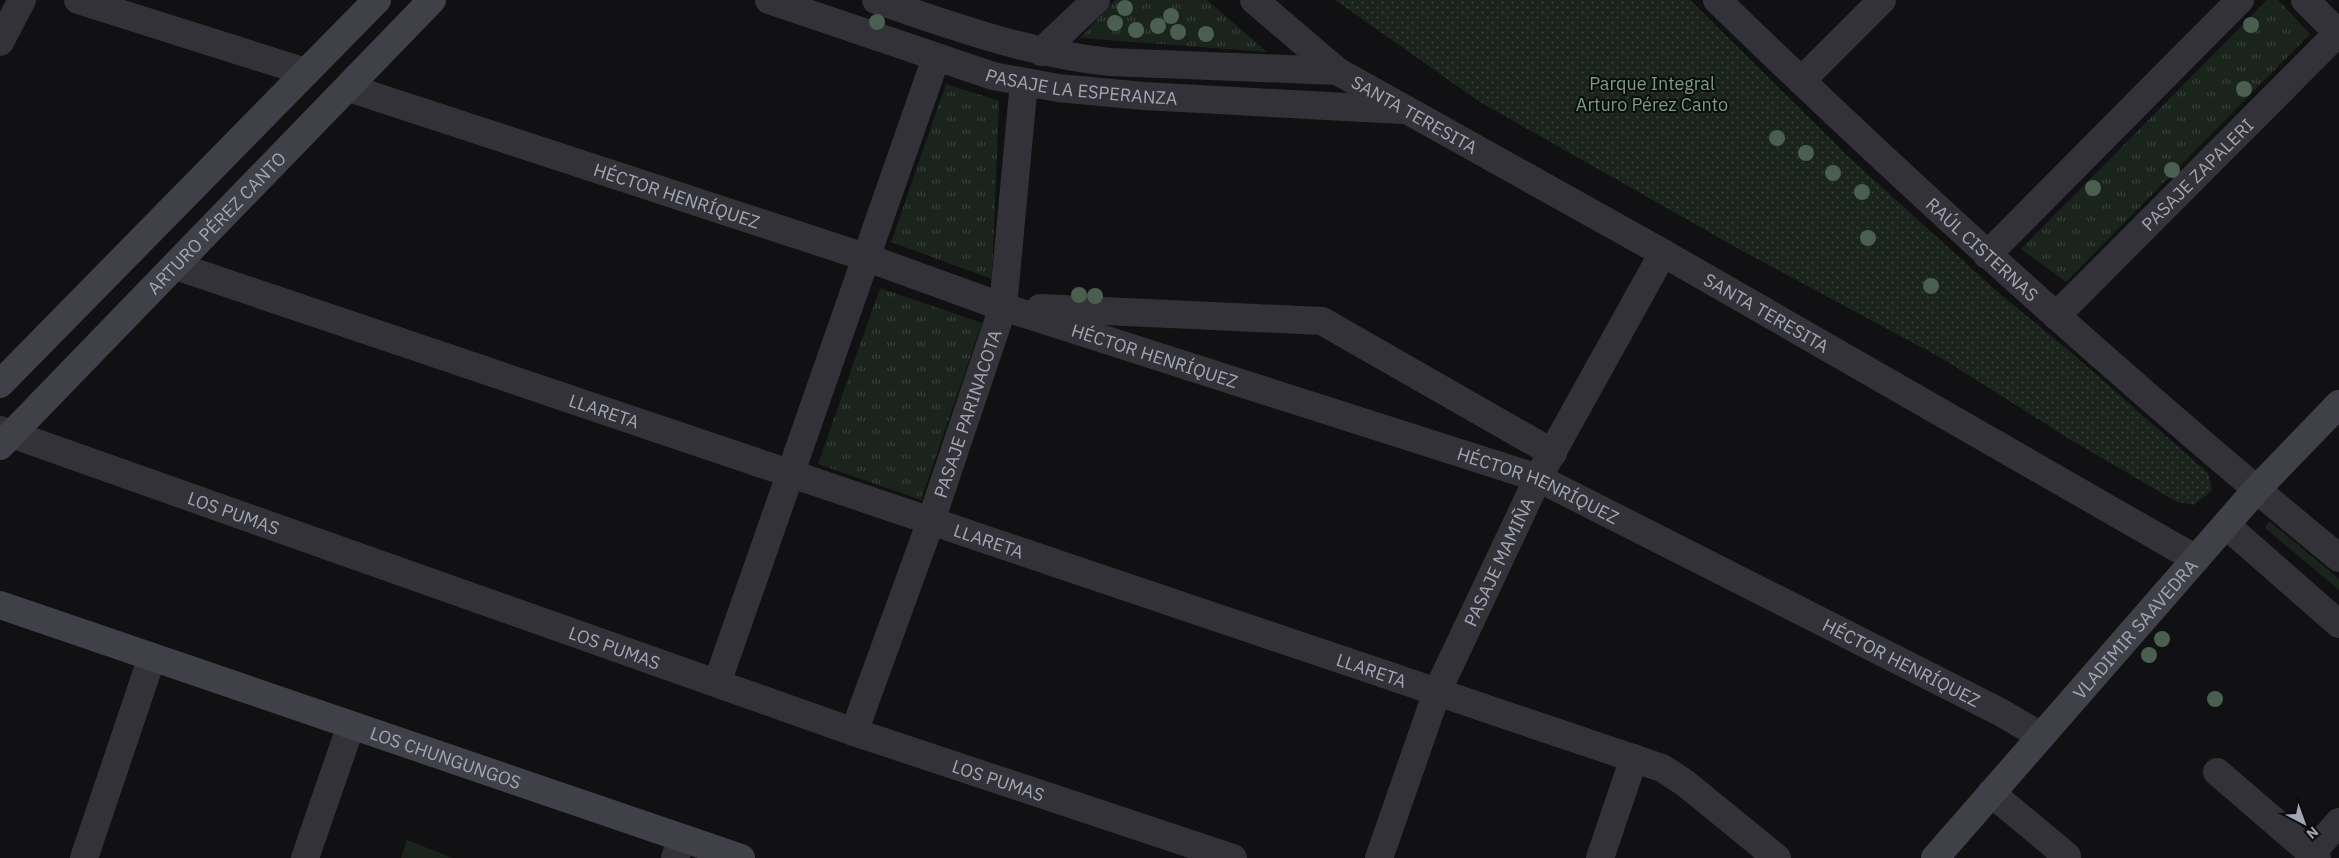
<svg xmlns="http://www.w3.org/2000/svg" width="2339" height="858" viewBox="0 0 2339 858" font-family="'IBM Plex Sans',sans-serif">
<defs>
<pattern id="grass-tufts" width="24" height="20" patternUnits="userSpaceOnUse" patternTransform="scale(1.25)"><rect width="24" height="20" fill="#1b231d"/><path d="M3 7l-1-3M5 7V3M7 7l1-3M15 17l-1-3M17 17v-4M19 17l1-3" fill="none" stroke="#39403b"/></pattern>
<pattern id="park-dots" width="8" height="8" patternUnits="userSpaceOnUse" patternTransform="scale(1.25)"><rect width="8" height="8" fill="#1b231d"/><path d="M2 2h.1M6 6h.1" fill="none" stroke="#39403b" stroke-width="1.8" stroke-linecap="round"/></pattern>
</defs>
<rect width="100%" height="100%" fill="#111113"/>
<g fill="url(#grass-tufts)">
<path d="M1115,0h92l60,52 -187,-14z"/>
<path d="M2267,0h11l32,34 -244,248 -45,-33z"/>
<path d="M946,84l53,17 -7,178 -101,-37z"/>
<path d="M880,288l102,35 -61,177 -103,-36z"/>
<path d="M2269,521l70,58v11l-74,-62z"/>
</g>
<path fill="url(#park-dots)" d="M1335,0h355l163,161 147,133 66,54 142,125 4,17 -18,15 -17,-3 -106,-62 -128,-81 -206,-111 -257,-146z"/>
<path fill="#1b231d" d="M407,840l46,18h-52z"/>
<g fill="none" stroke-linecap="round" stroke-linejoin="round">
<g stroke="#323238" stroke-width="28">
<path d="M78,0l228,72"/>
<path id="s1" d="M769,0l224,76 65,12 86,8 257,14"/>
<path d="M876,0c76,26 153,54 234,62l227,9"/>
<path id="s2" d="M1254,0l83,71 326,182 533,306"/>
<path id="s3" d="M1717,0c200,194 407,381 622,558"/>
<path d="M2305,0l34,34"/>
<path d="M0,42l22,-42"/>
<path d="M1041,52l55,-52"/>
<path d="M1801,81l81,-81"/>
<path id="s4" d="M349,88l516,169 138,50 535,171 462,234 41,24"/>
<path d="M1987,255l253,-255"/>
<path id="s5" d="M176,266l1486,502 23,15 92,75"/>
<path d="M1040,308l282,13 231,132"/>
<path id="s6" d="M2056,316l282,-283"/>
<path id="s7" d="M0,430l854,302 379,126"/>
<path d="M2226,525l113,99"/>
<path d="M717,683l219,-625"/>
<path id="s8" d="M854,732l77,-211 72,-214 21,-225"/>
<path d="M2217,772l100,86"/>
<path d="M1991,793l76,63"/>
<path d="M2312,853l27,-31"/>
<path d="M84,858l68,-201"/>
<path d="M305,858l46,-133"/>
<path d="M675,858l7,-20"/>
<path id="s9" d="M1379,858l58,-166 101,-214 125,-225"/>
<path d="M1600,858l34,-100"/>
</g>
<g stroke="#404148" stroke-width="28">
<path d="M0,384l377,-384"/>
<path id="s10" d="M0,446l432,-446"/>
<path id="s11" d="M0,605l741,253"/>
<path id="s12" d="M1935,858l321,-368 83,-86"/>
</g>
</g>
<g fill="#4a5f4f">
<circle cx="1125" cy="8" r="8"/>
<circle cx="1171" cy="16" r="8"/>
<circle cx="877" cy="22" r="8"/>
<circle cx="1115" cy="23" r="8"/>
<circle cx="2251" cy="25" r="8"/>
<circle cx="1158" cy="26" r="8"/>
<circle cx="1136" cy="30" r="8"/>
<circle cx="1178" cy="32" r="8"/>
<circle cx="1206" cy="34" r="8"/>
<circle cx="2244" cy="89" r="8"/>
<circle cx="1777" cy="138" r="8"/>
<circle cx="1806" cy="153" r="8"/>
<circle cx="2172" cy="170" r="8"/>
<circle cx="1833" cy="173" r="8"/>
<circle cx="2093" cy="188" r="8"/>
<circle cx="1862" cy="192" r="8"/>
<circle cx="1868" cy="238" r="8"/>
<circle cx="1931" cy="286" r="8"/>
<circle cx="1079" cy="295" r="8"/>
<circle cx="1095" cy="296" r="8"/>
<circle cx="2162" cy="639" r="8"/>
<circle cx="2149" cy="655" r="8"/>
<circle cx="2215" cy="699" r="8"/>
</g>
<g text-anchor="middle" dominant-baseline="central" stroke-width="4" stroke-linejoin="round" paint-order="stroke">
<g font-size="18" fill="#789f80" stroke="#0c0c0e">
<text x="1652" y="83">Parque Integral<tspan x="1652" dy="21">Arturo Pérez Canto</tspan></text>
</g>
<g font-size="18" fill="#a2a5b4" stroke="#0c0c0e">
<text stroke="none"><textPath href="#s1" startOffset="326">PASAJE LA ESPERANZA</textPath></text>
<text stroke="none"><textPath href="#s2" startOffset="198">SANTA TERESITA</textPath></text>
<text stroke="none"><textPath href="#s6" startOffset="200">PASAJE ZAPALERI</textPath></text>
<text stroke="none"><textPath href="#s4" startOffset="345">HÉCTOR HENRÍQUEZ</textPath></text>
<text stroke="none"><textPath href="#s10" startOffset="311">ARTURO PÉREZ CANTO</textPath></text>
<text stroke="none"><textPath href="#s3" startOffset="364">RAÚL CISTERNAS</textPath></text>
<text stroke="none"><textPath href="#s2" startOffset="602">SANTA TERESITA</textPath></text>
<text stroke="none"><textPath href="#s4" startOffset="849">HÉCTOR HENRÍQUEZ</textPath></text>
<text stroke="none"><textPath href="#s5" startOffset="452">LLARETA</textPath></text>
<text stroke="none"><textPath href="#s8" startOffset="338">PASAJE PARINACOTA</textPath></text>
<text stroke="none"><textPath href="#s4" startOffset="1254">HÉCTOR HENRÍQUEZ</textPath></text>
<text stroke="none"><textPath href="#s7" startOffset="248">LOS PUMAS</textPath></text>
<text stroke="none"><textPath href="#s5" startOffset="858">LLARETA</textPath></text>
<text stroke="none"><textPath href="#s9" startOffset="320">PASAJE MAMIÑA</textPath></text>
<text stroke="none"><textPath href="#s12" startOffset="304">VLADIMIR SAAVEDRA</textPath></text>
<text stroke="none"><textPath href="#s7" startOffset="652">LOS PUMAS</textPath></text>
<text stroke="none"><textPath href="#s4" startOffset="1659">HÉCTOR HENRÍQUEZ</textPath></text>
<text stroke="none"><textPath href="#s5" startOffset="1262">LLARETA</textPath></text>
<text stroke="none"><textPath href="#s11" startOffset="471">LOS CHUNGUNGOS</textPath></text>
<text stroke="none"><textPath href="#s7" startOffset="1058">LOS PUMAS</textPath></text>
</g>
</g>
<g transform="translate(2304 823) rotate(139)" stroke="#0c0c0e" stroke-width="4" paint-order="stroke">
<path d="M0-4L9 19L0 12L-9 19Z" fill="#a2a5b4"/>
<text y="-8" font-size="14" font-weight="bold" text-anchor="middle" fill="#a2a5b4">N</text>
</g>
</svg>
